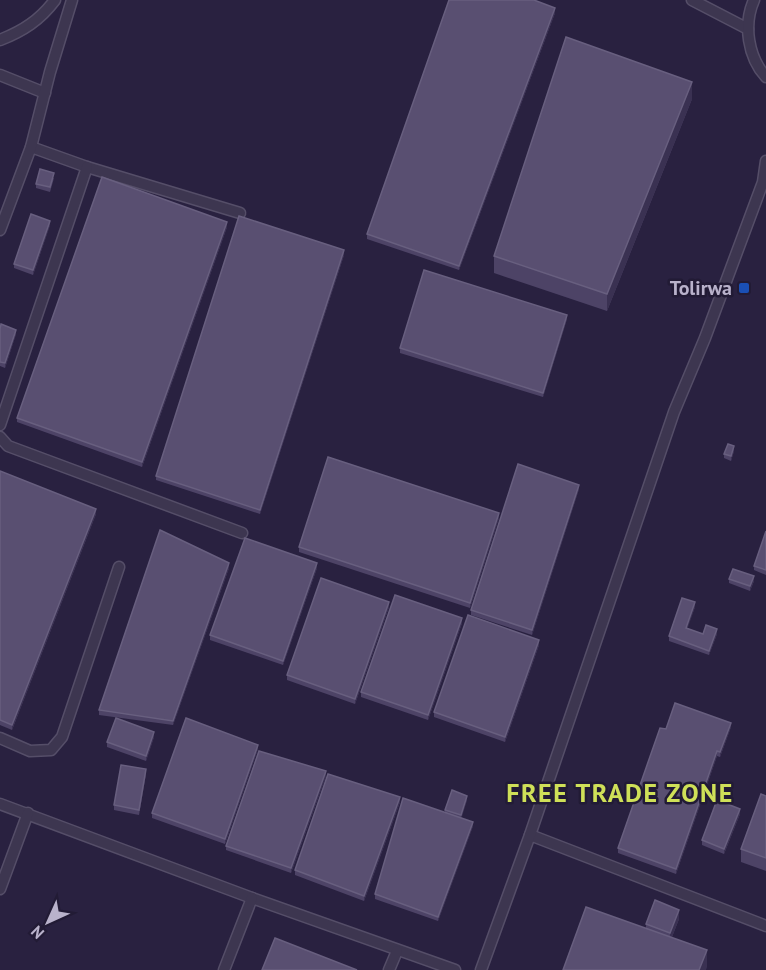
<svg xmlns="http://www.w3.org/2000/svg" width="766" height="970" viewBox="0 0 766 970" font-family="'PT Sans',sans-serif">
<rect width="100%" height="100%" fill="#292140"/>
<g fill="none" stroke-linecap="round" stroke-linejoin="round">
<g stroke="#554e68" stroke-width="13">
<g id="service">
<path d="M692,0l56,29"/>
<path d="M754,0c-11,25 -6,57 12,77"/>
<path d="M0,40c23,-9 40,-20 55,-40"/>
<path d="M0,75l45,18"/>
<path d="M31,147l56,20 153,46"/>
<path d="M0,230l31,-83 19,-75 22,-72"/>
<path d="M0,425l87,-258"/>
<path d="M0,437l8,9 234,87"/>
<path d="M0,738l30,13 21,-1 11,-13 57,-170"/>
<path d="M0,804l252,94 203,72"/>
<path d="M530,835l236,91"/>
<path d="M0,889l28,-76"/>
<path d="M224,970l28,-72"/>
<path d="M389,970l8,-19"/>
<path d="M481,970l49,-135 144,-423 31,-74 58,-156 3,-21"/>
</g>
</g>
<use href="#service" stroke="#3d3650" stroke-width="10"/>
</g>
<g fill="#4d4366">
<path d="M555,13l-96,257 -92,-31v-5z"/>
<path d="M692,99l-85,212 -113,-38v-17z"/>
<path d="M54,178l-4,14 -14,-4v-4z"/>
<path d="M50,225l-17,50 -19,-7v-4z"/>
<path d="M227,227l-85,240 -125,-45v-4z"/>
<path d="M344,255l-84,259 -104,-34v-4z"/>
<path d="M567,319l-24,78 -143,-44v-5z"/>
<path d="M0,329l16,5 -11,34 -5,-2z"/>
<path d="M734,451l-3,10 -7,-3v-4z"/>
<path d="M0,471l96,43 -84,216 -12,-5z"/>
<path d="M579,489l-47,146 -61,-20v-5z"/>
<path d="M499,518l-29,90 -171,-56v-5z"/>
<path d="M766,531v44l-12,-5v-4z"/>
<path d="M229,568l-56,157 -74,-10v-5z"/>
<path d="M317,568l-34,97 -73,-25v-5z"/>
<path d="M729,579l25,2 -4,10 -21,-8z"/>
<path d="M389,607l-34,97 -68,-24v-5z"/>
<path d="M695,607l-8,21 16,6h14l-8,21 -40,-14v-5z"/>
<path d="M462,623l-34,97 -67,-23v-5z"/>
<path d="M539,645l-34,97 -71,-25v-5z"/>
<path d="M731,727l-11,30 -3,-1 -41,118 -58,-21v-5l48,-119z"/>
<path d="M154,737l-8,24 -39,-14v-5z"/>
<path d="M258,749l-33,95 -73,-26v-5z"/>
<path d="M146,774l-7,41 -25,-5v-5z"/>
<path d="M326,776l-35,97 -65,-23v-4z"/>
<path d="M766,796v75l-25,-9v-13z"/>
<path d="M467,800l-6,18 12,8 -35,95 -63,-22v-5l70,-82v-2z"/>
<path d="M400,802l-36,99 -69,-26v-5z"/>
<path d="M740,814l-16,40 -22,-9v-5z"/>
<path d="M679,919l-7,18 35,30 -61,-39v-4z"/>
</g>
<g fill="#3a3152">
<path d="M555,8v5l-96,257v-4z"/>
<path d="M692,82v17l-85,212v-17z"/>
<path d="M50,221v4l-17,50v-5z"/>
<path d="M227,222v5l-85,240v-5z"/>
<path d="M344,250v5l-84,259v-4z"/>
<path d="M567,315v4l-24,78v-4z"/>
<path d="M16,330v4l-11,34v-5z"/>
<path d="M734,446v5l-3,10v-5z"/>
<path d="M579,485v4l-47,146v-5z"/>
<path d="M96,509v5l-84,216v-5z"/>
<path d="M499,513v5l-29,90v-5z"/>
<path d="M229,563v5l-56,157v-4z"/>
<path d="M317,563v5l-34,97v-4z"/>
<path d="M754,576v5l-4,10v-5z"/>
<path d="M389,602v5l-34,97v-5z"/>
<path d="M695,602v5l-9,26v-5z"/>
<path d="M462,618v5l-34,97v-5z"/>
<path d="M717,629v5l-8,21v-4z"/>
<path d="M539,640v5l-34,97v-5z"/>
<path d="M731,723v4l-11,30v-5z"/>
<path d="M154,732v5l-8,24v-5z"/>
<path d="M258,745v4l-33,95v-5z"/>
<path d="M717,751v5l-41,118v-5z"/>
<path d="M146,769v5l-7,41v-5z"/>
<path d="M326,771v5l-35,97v-5z"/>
<path d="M467,796v4l-6,20v-5z"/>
<path d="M400,797v5l-36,99v-5z"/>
<path d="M740,809v5l-16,40v-5z"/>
<path d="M473,822v4l-35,95v-4z"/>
<path d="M679,910v9l-9,23v-9z"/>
<path d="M707,950v17l-1,3h-7z"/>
</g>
<g fill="#594f71" stroke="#685f7f" stroke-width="1.5">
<path d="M449,0h85l21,8 -96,258 -92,-32z"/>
<path d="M566,37l126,45 -85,212 -113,-38z"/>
<path d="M40,169l14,4 -4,14 -14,-3z"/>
<path d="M102,177l125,45 -85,240 -125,-44z"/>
<path d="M31,214l19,7 -17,49 -19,-6z"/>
<path d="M239,216l105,34 -84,260 -104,-34z"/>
<path d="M424,270l143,45 -24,78 -143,-45z"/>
<path d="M1,324l15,6 -11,33 -5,-1v-33z"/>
<path d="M728,444l6,2 -3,10 -7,-2z"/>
<path d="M328,457l171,56 -29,90 -171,-56z"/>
<path d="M518,464l61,21 -47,145 -61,-20z"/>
<path d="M0,471l96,38 -84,216 -12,-5z"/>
<path d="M160,530l69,33 -56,158 -74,-11z"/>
<path d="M766,531v39l-12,-4z"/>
<path d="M245,538l72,25 -34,98 -73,-26z"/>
<path d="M733,569l21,7 -4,10 -21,-7z"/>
<path d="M321,578l68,24 -34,97 -68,-24z"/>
<path d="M395,595l67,23 -34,97 -67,-23z"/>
<path d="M682,598l13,4 -9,26 17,6 3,-9 11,4 -8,22 -40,-15z"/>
<path d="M468,615l71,25 -34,97 -71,-25z"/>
<path d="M675,703l56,20 -11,29 -3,-1 -41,118 -58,-21 42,-120 6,1z"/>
<path d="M116,718l38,14 -8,24 -39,-14z"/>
<path d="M186,718l72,27 -33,94 -73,-26z"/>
<path d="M259,751l67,20 -35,97 -65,-22z"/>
<path d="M121,765l25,4 -7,41 -25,-5z"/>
<path d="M328,774l72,23 -36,99 -69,-26z"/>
<path d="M452,790l15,6 -6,19 -16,-5z"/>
<path d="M761,794l5,2v62l-25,-9z"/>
<path d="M403,798l70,24 -35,95 -63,-23z"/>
<path d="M717,800l23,9 -16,40 -22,-9z"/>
<path d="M655,900l24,10 -9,23 -24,-9z"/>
<path d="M586,907l121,43 -8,20h-136z"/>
<path d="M275,938l82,32h-95z"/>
</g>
<rect fill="#1a4fb4" stroke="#221b35" stroke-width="2" x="738" y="282" width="12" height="12" rx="3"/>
<g text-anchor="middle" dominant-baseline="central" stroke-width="5" stroke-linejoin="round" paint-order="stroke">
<g font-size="20" font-weight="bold" fill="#b9b2cb" stroke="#221b35" text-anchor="end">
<text x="732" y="288">Tolirwa</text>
</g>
<g font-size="26" font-weight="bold" letter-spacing="1.5" fill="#cfe058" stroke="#221b35">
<text x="620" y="792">FREE TRADE ZONE</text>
</g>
</g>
<g transform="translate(48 922) rotate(225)" stroke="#221b35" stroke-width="4.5" paint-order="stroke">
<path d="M0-4.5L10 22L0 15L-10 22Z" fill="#b9b2cb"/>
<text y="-9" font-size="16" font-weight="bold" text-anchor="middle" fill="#b9b2cb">N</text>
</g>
</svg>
